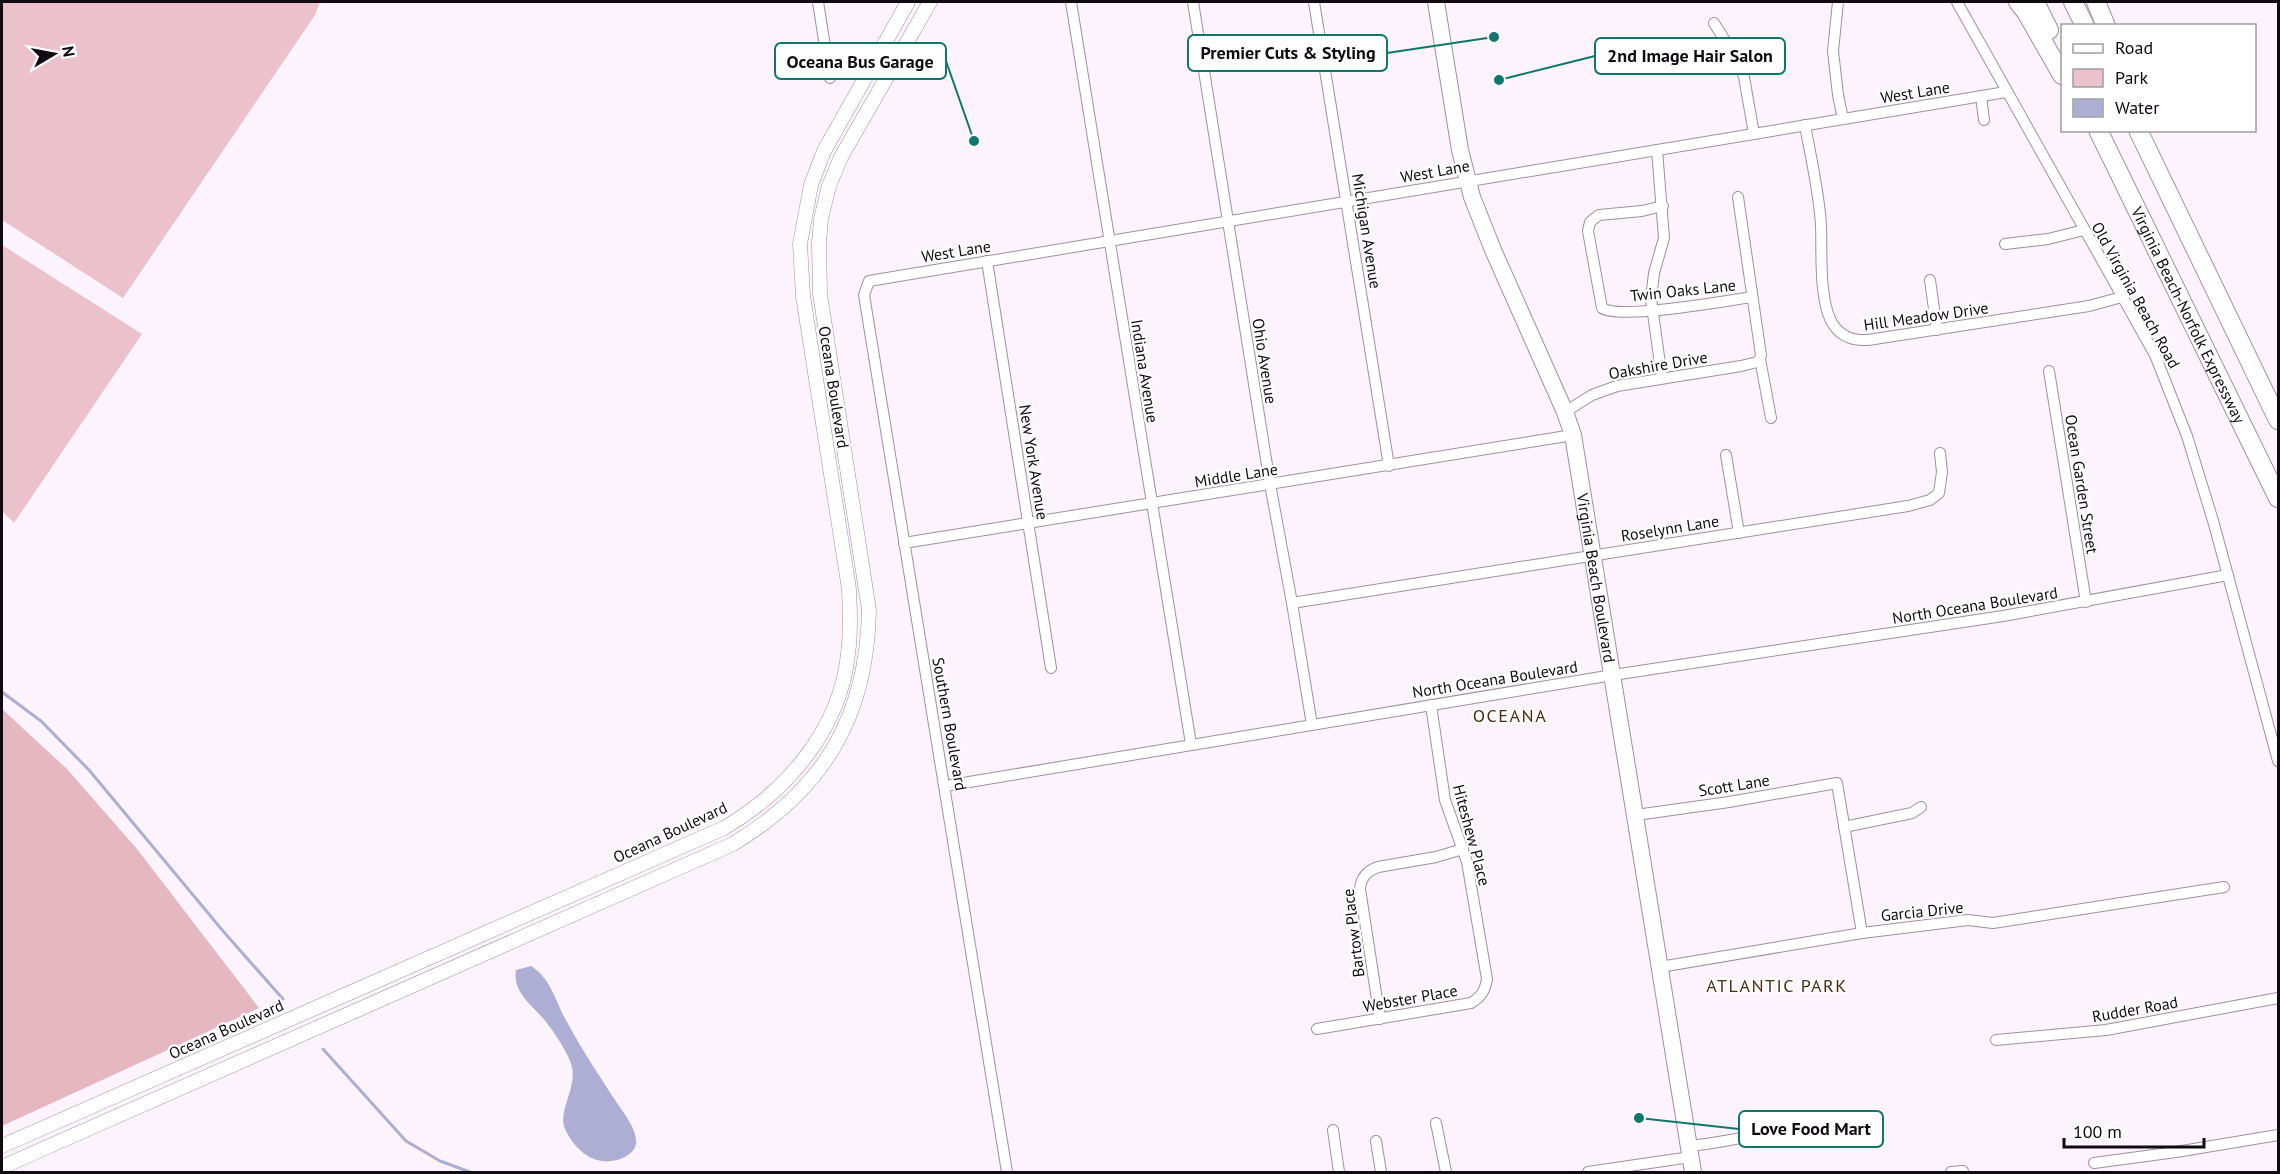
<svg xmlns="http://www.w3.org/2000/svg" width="2280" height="1174" viewBox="0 0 2280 1174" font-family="'PT Sans',sans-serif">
<rect width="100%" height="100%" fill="#fcf3fc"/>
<g fill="#ebc2cb">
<path d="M2,2h318l-5,13 -192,283 -121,-78z"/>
<path d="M2,245l140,89 -128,189 -12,-12z"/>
</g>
<path fill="#e4b7c1" d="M2,709l65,60 70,80 122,159 -257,118z"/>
<path fill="#adaed3" d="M531,966c20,12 25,37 36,56 15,28 33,55 50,81 7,10 21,28 19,41 -1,6 -6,10 -11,13 -25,12 -47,-2 -59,-26 -11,-20 15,-45 4,-70 -5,-13 -15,-27 -23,-38 -13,-17 -35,-30 -31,-53z"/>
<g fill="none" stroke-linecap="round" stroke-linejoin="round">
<g stroke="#adaed3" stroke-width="3">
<path d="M2,692l39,29 48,49 134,161 60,68"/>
<path d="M323,1049l83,92 34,20 30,11"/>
</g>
<g stroke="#a28ea4" stroke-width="12">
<g id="minor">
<path d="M818,2l12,76"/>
<path d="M1071,2l120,742"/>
<path d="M1193,2l77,482 22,119 20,122"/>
<path d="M1314,2l75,464"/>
<path d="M1838,2l-5,49 5,44 5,24"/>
<path d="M1957,2l198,353 32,81 27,88 64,237"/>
<path d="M1714,23l25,40 5,14 10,57"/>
<path d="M1981,96l3,24"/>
<path d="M1805,125c6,33 14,67 16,100 1,27 -2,72 10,96 8,15 21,20 37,19l221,-34 33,-9"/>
<path d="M1657,150l7,88 -10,35 -3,26 11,79"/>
<path d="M1738,197l23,158 -1,4 11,59"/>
<path d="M1663,206l-21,5 -43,4 -9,7 -2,9 14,77c17,12 124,-7 150,-11"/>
<path d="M2005,244l43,-5 36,-9"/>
<path d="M987,261l64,407"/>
<path d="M1930,280l7,50"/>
<path d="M2049,371l37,231"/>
<path d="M1565,412l27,-17 25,-9 124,-20 16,-4 3,-3"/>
<path d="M1726,455l13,78"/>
<path d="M904,543l669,-108"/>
<path d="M1292,603l616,-97 22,-6 9,-7 3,-21 -2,-19"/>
<path d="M945,786l668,-111 390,-59 225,-41"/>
<path d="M1636,815l93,-13 108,-19 25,150"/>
<path d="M1844,827l68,-14 9,-6"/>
<path d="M1660,967l202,-34 106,-13 25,3 231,-36"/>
<path d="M1380,1019l-20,-130c1,-12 7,-18 18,-22l58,-10 27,-8"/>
<path d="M1317,1029l154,-26c10,-6 14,-12 16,-24l-20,-117 -22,-62 -14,-95"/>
<path d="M1996,1040l110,-10 172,-32"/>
<path d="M1436,1123l10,49"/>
<path d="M1333,1130l6,42"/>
<path d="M1376,1141l5,31"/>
<path d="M1689,1146c52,-5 102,-21 153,-26"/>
<path d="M2094,1163l82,-11 102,-17"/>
<path d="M1007,1172l-143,-877 5,-14 1137,-189"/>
<path d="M1588,1172l103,-15"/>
<path d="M1951,1172l12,-1"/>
</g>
</g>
<g stroke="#a28ea4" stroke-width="15">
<g id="secondary">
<path d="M2,1146l722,-318c63,-37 116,-98 124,-174 3,-22 2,-43 1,-65l-46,-293 -3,-52 11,-59 13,-34 84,-149"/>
<path d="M2,1167l731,-323c91,-55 134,-127 136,-234l-49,-316 -1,-51 2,-24 8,-33 12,-29 89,-155"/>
</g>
</g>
<g stroke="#a28ea4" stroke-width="18">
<g id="primary">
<path id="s1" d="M1436,2l24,148 12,47 21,53 72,162 8,23 120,737"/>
</g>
</g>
<g stroke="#a28ea4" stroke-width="20">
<g id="motorway">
<path d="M2018,2l8,10 36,63"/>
<path d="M2035,2l14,28"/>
<path d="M2073,2l12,24"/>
<path d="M2096,2l10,24"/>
<path id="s2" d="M2098,130l180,368"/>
<path d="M2138,130l140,290"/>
</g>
</g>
<use href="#minor" stroke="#fff" stroke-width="10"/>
<use href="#secondary" stroke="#fff" stroke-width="14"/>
<use href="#primary" stroke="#fff" stroke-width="16"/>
<use href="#motorway" stroke="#fff" stroke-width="18"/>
</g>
<g text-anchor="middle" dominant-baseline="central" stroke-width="4.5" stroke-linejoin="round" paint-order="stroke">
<g font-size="16" fill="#110a12" stroke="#fff">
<text transform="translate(1915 92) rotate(-9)">West Lane</text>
<text transform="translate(1435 171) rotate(-10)">West Lane</text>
<text transform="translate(1367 231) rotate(81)">Michigan Avenue</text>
<text transform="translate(956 251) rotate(-9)">West Lane</text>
<text transform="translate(1683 290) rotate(-6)">Twin Oaks Lane</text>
<text transform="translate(2136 295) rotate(61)">Old Virginia Beach Road</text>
<text stroke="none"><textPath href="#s2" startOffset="206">Virginia Beach-Norfolk Expressway</textPath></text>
<text transform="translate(1926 316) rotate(-8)">Hill Meadow Drive</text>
<text transform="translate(1265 361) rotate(81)">Ohio Avenue</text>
<text transform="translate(1658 365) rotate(-10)">Oakshire Drive</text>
<text transform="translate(1145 371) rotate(81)">Indiana Avenue</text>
<text transform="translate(834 387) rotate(81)">Oceana Boulevard</text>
<text transform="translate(1034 462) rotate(81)">New York Avenue</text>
<text transform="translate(1236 475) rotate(-9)">Middle Lane</text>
<text transform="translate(2082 484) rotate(81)">Ocean Garden Street</text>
<text transform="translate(1670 528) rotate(-9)">Roselynn Lane</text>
<text stroke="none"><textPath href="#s1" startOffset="602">Virginia Beach Boulevard</textPath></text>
<text transform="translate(1975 605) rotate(-9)">North Oceana Boulevard</text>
<text transform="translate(1495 679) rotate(-9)">North Oceana Boulevard</text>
<text transform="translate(950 724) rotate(80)">Southern Boulevard</text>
<text transform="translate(1734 785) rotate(-9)">Scott Lane</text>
<text transform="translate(670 832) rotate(-25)">Oceana Boulevard</text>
<text transform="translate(1472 835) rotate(75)">Hiteshew Place</text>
<text transform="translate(1922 911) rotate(-6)">Garcia Drive</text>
<text transform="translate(1353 933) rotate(-97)">Bartow Place</text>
<text transform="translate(1410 998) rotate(-10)">Webster Place</text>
<text transform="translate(2135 1009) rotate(-10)">Rudder Road</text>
<text transform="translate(226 1029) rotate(-24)">Oceana Boulevard</text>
</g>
<g font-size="18" letter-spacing="1.5" fill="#492d0f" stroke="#fff">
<text x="1510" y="715">OCEANA</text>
<text x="1777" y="985">ATLANTIC PARK</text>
</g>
</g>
<path fill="none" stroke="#0f766e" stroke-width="2" d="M1494 37L1387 53M1499 80L1595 56M974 141L946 61M1639 1118L1739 1129"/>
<g fill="#0f766e" stroke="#fff" stroke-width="2">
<circle cx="1494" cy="37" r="6"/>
<circle cx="1499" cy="80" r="6"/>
<circle cx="974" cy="141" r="6"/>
<circle cx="1639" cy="1118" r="6"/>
</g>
<g fill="#fff" stroke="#0f766e" stroke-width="2">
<rect x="1188" y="35" width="199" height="36" rx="6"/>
<rect x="1595" y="38" width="190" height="36" rx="6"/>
<rect x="775" y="43" width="171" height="36" rx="6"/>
<rect x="1739" y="1111" width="144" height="36" rx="6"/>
</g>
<g font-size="18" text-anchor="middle" font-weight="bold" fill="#110a12">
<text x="1288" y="59">Premier Cuts &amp; Styling</text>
<text x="1690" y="62">2nd Image Hair Salon</text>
<text x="860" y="68">Oceana Bus Garage</text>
<text x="1811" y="1135">Love Food Mart</text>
</g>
<rect width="2280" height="1174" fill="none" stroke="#110a12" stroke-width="6"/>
<rect x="2061" y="24" width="195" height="108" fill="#ffffff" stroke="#a09da0" stroke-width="1.5"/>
<rect x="2073" y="44" width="30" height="9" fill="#ffffff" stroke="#a09da0" stroke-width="1.5"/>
<text x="2115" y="54" font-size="18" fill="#110a12">Road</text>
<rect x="2073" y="69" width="30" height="18" fill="#ebc2cb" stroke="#a09da0" stroke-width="1.5"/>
<text x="2115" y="84" font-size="18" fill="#110a12">Park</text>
<rect x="2073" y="99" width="30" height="18" fill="#adaed3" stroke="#a09da0" stroke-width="1.5"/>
<text x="2115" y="114" font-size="18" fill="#110a12">Water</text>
<g transform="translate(54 54) rotate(80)" stroke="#ffffff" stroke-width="4.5" paint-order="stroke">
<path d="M0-4.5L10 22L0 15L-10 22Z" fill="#110a12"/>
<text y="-9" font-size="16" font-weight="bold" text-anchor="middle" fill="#110a12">N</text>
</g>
<path d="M2064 1138v9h140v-9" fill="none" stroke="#110a12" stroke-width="3"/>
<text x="2073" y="1138" font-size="18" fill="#110a12" stroke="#ffffff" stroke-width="4.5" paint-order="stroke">100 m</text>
</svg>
